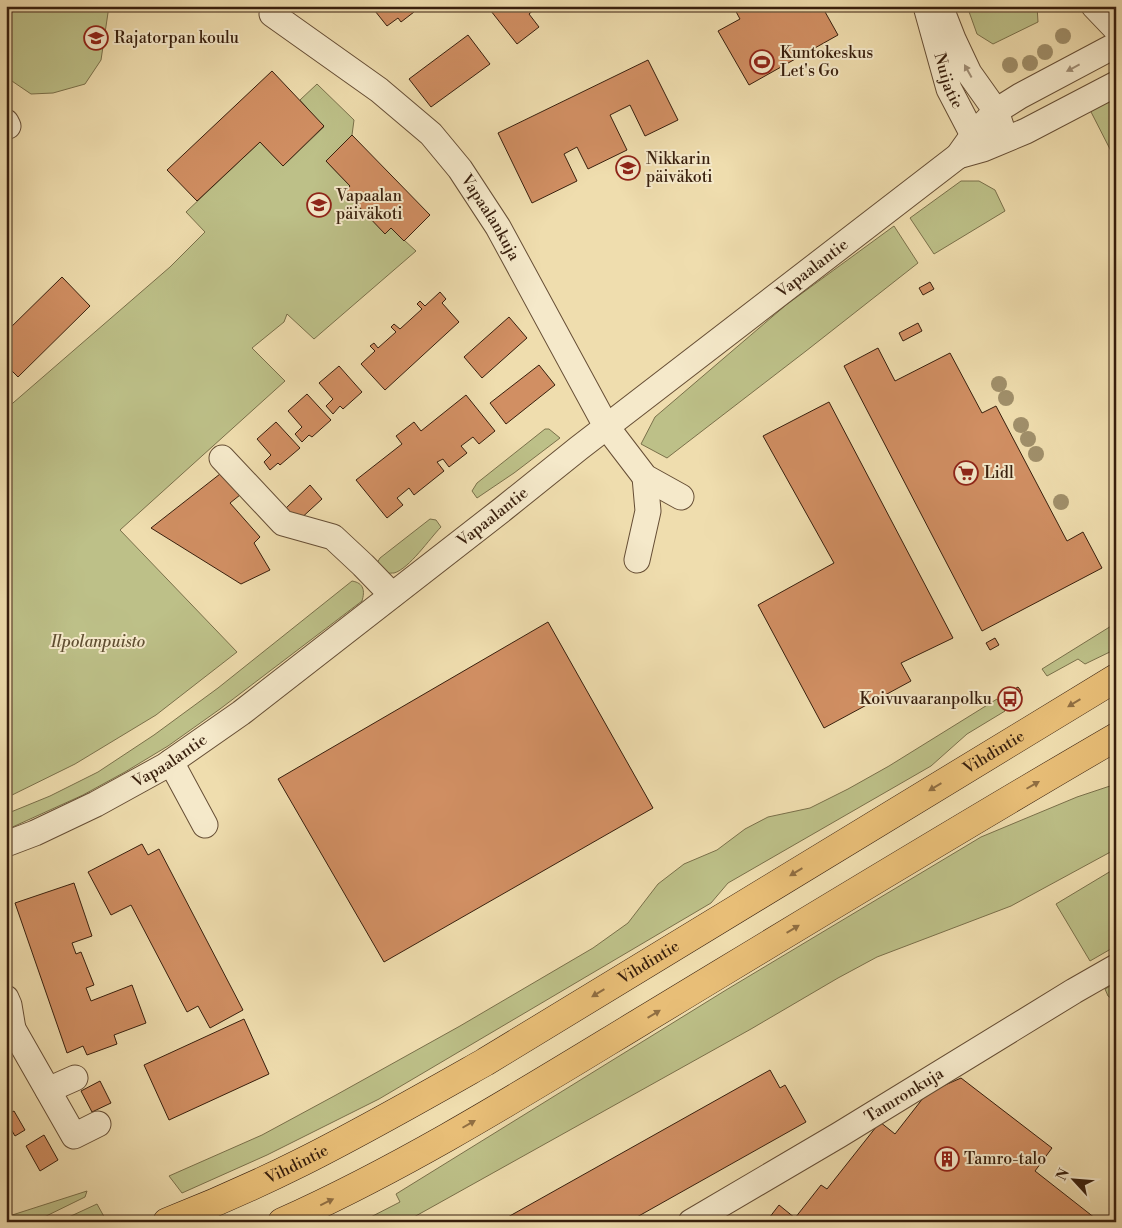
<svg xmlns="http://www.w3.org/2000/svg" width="1122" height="1228" viewBox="0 0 1122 1228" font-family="'Libre Bodoni',serif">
<rect width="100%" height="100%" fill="#efddae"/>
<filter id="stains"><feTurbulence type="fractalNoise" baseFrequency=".004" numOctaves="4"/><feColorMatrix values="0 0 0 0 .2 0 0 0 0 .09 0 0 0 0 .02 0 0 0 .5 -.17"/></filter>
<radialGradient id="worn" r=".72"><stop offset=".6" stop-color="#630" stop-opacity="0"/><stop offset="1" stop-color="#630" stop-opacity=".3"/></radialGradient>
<g fill="#bdc088" stroke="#7a704a">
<path d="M6,6h103l-8,54 -16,24 -32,9 -22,1 -25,-17z"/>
<path d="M967,6h70l1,16 -45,22 -16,-10z"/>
<path d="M317,84l37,36 -2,15 -26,26 24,25 -5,6 40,41 6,-5 25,23 -102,88 -27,-25 -3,8 -32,26 33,33 -165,149 117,122 -81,63 -81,49 -69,34v-389l164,-142 35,-35 -19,-20 74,-70 23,24 41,-39 -24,-27z"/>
<path d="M1116,96v55l-4,2 -23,-45z"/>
<path d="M961,181h18l16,9 10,21 -71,43 -24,-36z"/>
<path d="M894,226l24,37 -112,88 -139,107 -26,-14 14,-27 131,-112z"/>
<path d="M545,429h4l11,9 -46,35 -37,25 -5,-7 5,-8z"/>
<path d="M430,519l6,1 5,7c-11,11 -32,42 -47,46 -2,0 -5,0 -8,1l-9,-11 3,-5z"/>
<path d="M352,581c12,2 13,10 10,20l-142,108 -52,37 -43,26 -42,23 -77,35v-16l44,-18 48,-24 56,-37 64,-47z"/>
<path d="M1116,623v26l-31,15 -7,-5 -31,17 -5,-7z"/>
<path d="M997,699l8,12 -38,23 -36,32 -203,117 -17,20 -332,196 -112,56 -85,38 -13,-17 93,-41 74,-40 124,-69 133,-78 35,-25 30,-39 26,-20 33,-14 28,-21 23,-12 42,-9 38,-19 41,-23z"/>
<path d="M1116,784v65l-105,57 -134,51 -39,21 -87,51 -346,193h-44l39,-20 -4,-8 330,-204 255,-153 96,-40z"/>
<path d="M1116,868v78l-26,15 -34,-57z"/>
<path d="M1116,983v19l-8,-6 -3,-7z"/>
<path d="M87,1191l-2,6 -51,25h-28v-5z"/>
<path d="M97,1204l10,18h-49z"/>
</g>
<g fill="#d18f63" stroke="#381f0d">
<path d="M371,6h41l-2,2 4,4 -13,10 -3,-4 -11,8z"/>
<path d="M487,6h48l1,2 -7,6 10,13 -22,17z"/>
<path d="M733,6h99l-8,4 14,25 -89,50 -31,-54 22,-12z"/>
<path d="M468,35l22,29 -59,43 -22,-28z"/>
<path d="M648,60l30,60 -33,16 -15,-31 -20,10 17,35 -39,19 -11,-22 -13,7 13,27 -45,22 -34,-70z"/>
<path d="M272,71l52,55 -41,40 -23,-24 -63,59 -30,-31z"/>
<path d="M352,135l78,80 -26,26 -13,-13 -6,6 -40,-42 5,-6 -24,-25z"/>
<path d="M62,277l28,29 -72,71 -12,-12v-33z"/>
<path d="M930,282l4,7 -11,6 -4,-7z"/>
<path d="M440,292l6,7 -4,4 17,19 -74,68 -24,-26 14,-13 -5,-5 4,-3 4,5 18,-16 -5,-5 3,-3 6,5 22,-20 -5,-5 3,-3 5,5z"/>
<path d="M509,317l18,21 -45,40 -18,-21z"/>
<path d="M918,323l4,8 -19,10 -4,-8z"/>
<path d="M878,348l17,33 55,-28 32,60 14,-7 71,135 16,-9 19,36 -120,63 -138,-265z"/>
<path d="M539,365l16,20 -49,39 -16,-21z"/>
<path d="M339,366l23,26 -19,17 -3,-3 -7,8 -7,-8 7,-7 -14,-16z"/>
<path d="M307,394l24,26 -19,17 -3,-2 -7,7 -7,-8 7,-7 -14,-16z"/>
<path d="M466,395l29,36 -16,13 -6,-7 -12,9 6,7 -18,14 -6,-8 -6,3 7,9 -30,24 -5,-7 -12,10 6,7 -16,13 -31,-38 46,-36 -6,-8 18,-14 7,9z"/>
<path d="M829,402l124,236 -52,25 10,18 -87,47 -66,-123 76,-42 -71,-127z"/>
<path d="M276,422l24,26 -20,17 -2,-2 -8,7 -6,-8 7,-7 -14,-16z"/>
<path d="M220,474l20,21 -10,8 30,34 -6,6 16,27 -29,14 -90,-56z"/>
<path d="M310,485l12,14 -25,23 -12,-13z"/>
<path d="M548,622l105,186 -269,154 -106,-183z"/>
<path d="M995,638l4,7 -9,5 -4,-7z"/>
<path d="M1018,687l3,4 -14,9 -3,-5z"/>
<path d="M142,844l6,11 11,-6 84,161 -33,18 -12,-22 -11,6 -56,-107 -20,10 -23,-43z"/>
<path d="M74,883l18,53 -20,7 4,11 5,-2 13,33 -8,3 5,13 41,-16 14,38 -32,12 3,9 -30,11 -4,-9 -16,7 -52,-150z"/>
<path d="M244,1019l25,55 -100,46 -25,-55z"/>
<path d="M770,1070l10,18 5,-3 21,37 -178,100h-129z"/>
<path d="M961,1078l91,70 -17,23 65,51h-334l13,-17 16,13 26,-33 6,4 53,-67 15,12 32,-41z"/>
<path d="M100,1081l11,22 -19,9 -11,-21z"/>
<path d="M14,1111l11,19 -10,6 -9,-15v-6z"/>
<path d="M44,1135l14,25 -18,11 -14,-25z"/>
</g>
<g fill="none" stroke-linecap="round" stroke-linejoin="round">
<g stroke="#664e35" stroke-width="27">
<g id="minor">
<path id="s1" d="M927,6v4l22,79 24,46 8,12"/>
<path d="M1094,6l22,23"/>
<path d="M942,11l11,28 16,34 27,38 5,15"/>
<path id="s2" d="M272,14l107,76 52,44 29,35 38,58 108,199 39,51 36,20"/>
<path d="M6,122l2,4 -2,1"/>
<path d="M958,156l25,-7 43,-18 90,-47"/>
<path d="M222,458l61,65 50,14 30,28 29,30"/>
<path d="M637,560l11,-49 -3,-34"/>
<path d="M171,762l34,63"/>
<path id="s3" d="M6,844l29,-11 61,-29 69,-38 76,-53 262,-204 76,-61 379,-292 15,-21 23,-24 24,-15 96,-51"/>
<path d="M6,998l3,7 4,24 -7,5"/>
<path d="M13,1029l61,107 24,-12"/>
<path d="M48,1090l27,-12"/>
<path id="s4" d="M691,1222l148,-87 235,-144 42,-24"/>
</g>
</g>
<g stroke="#381f0d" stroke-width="29">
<g id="major">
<path id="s5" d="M167,1222c46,-18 91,-38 135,-60 62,-31 123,-66 183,-100l631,-384"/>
<path d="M282,1222c125,-56 243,-130 360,-201 157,-95 314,-191 474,-284"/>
</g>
</g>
<use href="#minor" stroke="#f5e9ca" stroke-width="25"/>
<use href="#major" stroke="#e8be77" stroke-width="28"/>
</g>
<g fill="#a08f6a">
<circle cx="1063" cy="36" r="8"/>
<circle cx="1045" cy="52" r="8"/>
<circle cx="1030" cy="63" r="8"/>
<circle cx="1010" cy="65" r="8"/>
<circle cx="999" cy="384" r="8"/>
<circle cx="1006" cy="398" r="8"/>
<circle cx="1021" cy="425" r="8"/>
<circle cx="1028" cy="439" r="8"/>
<circle cx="1036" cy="454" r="8"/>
<circle cx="1061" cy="502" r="8"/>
</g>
<defs><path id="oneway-solid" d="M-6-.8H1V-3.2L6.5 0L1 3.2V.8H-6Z" transform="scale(1.25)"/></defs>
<g fill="#a08e75">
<use href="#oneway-solid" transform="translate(1073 68) rotate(152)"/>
<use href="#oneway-solid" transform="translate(968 71) rotate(-119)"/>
</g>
<g fill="#906e42">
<use href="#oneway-solid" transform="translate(1074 703) rotate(149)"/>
<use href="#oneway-solid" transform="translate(1033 785) rotate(-30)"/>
<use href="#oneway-solid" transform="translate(935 787) rotate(149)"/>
<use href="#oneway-solid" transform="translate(796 872) rotate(149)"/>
<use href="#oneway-solid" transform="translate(793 929) rotate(-31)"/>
<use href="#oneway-solid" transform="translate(598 993) rotate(149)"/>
<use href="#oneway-solid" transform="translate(654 1014) rotate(-31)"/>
<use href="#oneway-solid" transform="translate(469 1124) rotate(-30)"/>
<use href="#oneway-solid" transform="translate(327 1202) rotate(-26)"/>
</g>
<defs>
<g id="school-ring" transform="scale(1.25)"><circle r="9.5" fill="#f5e9ca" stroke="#8f2418" stroke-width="1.5"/><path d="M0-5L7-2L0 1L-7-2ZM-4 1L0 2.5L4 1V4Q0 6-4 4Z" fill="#8f2418"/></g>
<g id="stadium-ring" transform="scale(1.25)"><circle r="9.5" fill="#f5e9ca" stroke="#8f2418" stroke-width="1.5"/><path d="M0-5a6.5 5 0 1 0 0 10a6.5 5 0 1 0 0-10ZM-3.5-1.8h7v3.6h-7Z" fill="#8f2418"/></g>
<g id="supermarket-ring" transform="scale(1.25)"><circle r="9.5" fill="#f5e9ca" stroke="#8f2418" stroke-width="1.5"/><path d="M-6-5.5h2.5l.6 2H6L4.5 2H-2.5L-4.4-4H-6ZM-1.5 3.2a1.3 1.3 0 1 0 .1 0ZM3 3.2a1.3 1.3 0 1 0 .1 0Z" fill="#8f2418"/></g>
<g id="bus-ring" transform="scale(1.25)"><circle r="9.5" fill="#f5e9ca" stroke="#8f2418" stroke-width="1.5"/><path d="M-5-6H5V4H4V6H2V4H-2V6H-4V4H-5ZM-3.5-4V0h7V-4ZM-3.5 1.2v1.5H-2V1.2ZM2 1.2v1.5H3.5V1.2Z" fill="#8f2418"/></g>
<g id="building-ring" transform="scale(1.25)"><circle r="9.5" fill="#f5e9ca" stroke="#8f2418" stroke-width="1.5"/><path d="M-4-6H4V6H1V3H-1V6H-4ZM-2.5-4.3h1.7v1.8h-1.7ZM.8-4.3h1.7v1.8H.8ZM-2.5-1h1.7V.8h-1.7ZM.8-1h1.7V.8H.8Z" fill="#8f2418"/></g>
</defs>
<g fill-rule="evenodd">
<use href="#school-ring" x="96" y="38"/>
<use href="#stadium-ring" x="762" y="62"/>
<use href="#school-ring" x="628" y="168"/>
<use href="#school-ring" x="319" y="205"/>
<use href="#supermarket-ring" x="966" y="473"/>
<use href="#bus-ring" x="1010" y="699"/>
<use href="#building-ring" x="947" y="1159"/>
</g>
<g text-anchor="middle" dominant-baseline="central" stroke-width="4" stroke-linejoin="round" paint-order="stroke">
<g font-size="16" fill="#381f0d" stroke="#f5e9ca" text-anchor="start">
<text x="114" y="38">Rajatorpan koulu</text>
<text x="780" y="53">Kuntokeskus<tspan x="780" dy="18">Let's Go</tspan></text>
<text x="646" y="159">Nikkarin<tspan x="646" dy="18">päiväkoti</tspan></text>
<text x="336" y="196">Vapaalan<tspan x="336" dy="18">päiväkoti</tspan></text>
<text x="984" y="473">Lidl</text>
<text x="992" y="699" text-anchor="end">Koivuvaaranpolku</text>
<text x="964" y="1159">Tamro-talo</text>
</g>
<g font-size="16" fill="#381f0d" stroke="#f5e9ca">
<text stroke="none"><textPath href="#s1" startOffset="78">Nuijatie</textPath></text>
<text stroke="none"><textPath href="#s2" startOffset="302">Vapaalankuja</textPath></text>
<text stroke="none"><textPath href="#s3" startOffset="994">Vapaalantie</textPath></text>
<text stroke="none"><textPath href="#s3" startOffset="589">Vapaalantie</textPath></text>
<text stroke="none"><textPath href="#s5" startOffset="952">Vihdintie</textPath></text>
<text stroke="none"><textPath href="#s3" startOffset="184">Vapaalantie</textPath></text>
<text stroke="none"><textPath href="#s5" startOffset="548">Vihdintie</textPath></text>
<text stroke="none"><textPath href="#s4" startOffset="248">Tamronkuja</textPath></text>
<text stroke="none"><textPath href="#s5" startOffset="142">Vihdintie</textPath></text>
</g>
<g font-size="16" font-style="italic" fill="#604f32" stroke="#f5e9ca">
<text x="98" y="642">Ilpolanpuisto</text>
</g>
</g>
<rect width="1122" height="1228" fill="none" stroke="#efddae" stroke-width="25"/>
<rect x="8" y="8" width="1107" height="1213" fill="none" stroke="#381f0d" stroke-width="2.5"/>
<rect x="12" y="12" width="1097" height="1203" fill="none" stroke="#381f0d"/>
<g transform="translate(1074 1180) rotate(296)" stroke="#f5e9ca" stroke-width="4" paint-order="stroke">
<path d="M0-4L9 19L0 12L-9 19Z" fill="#381f0d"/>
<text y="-8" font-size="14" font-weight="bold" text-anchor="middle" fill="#381f0d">N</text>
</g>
<rect width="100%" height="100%" filter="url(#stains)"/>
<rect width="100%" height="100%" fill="url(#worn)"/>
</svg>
